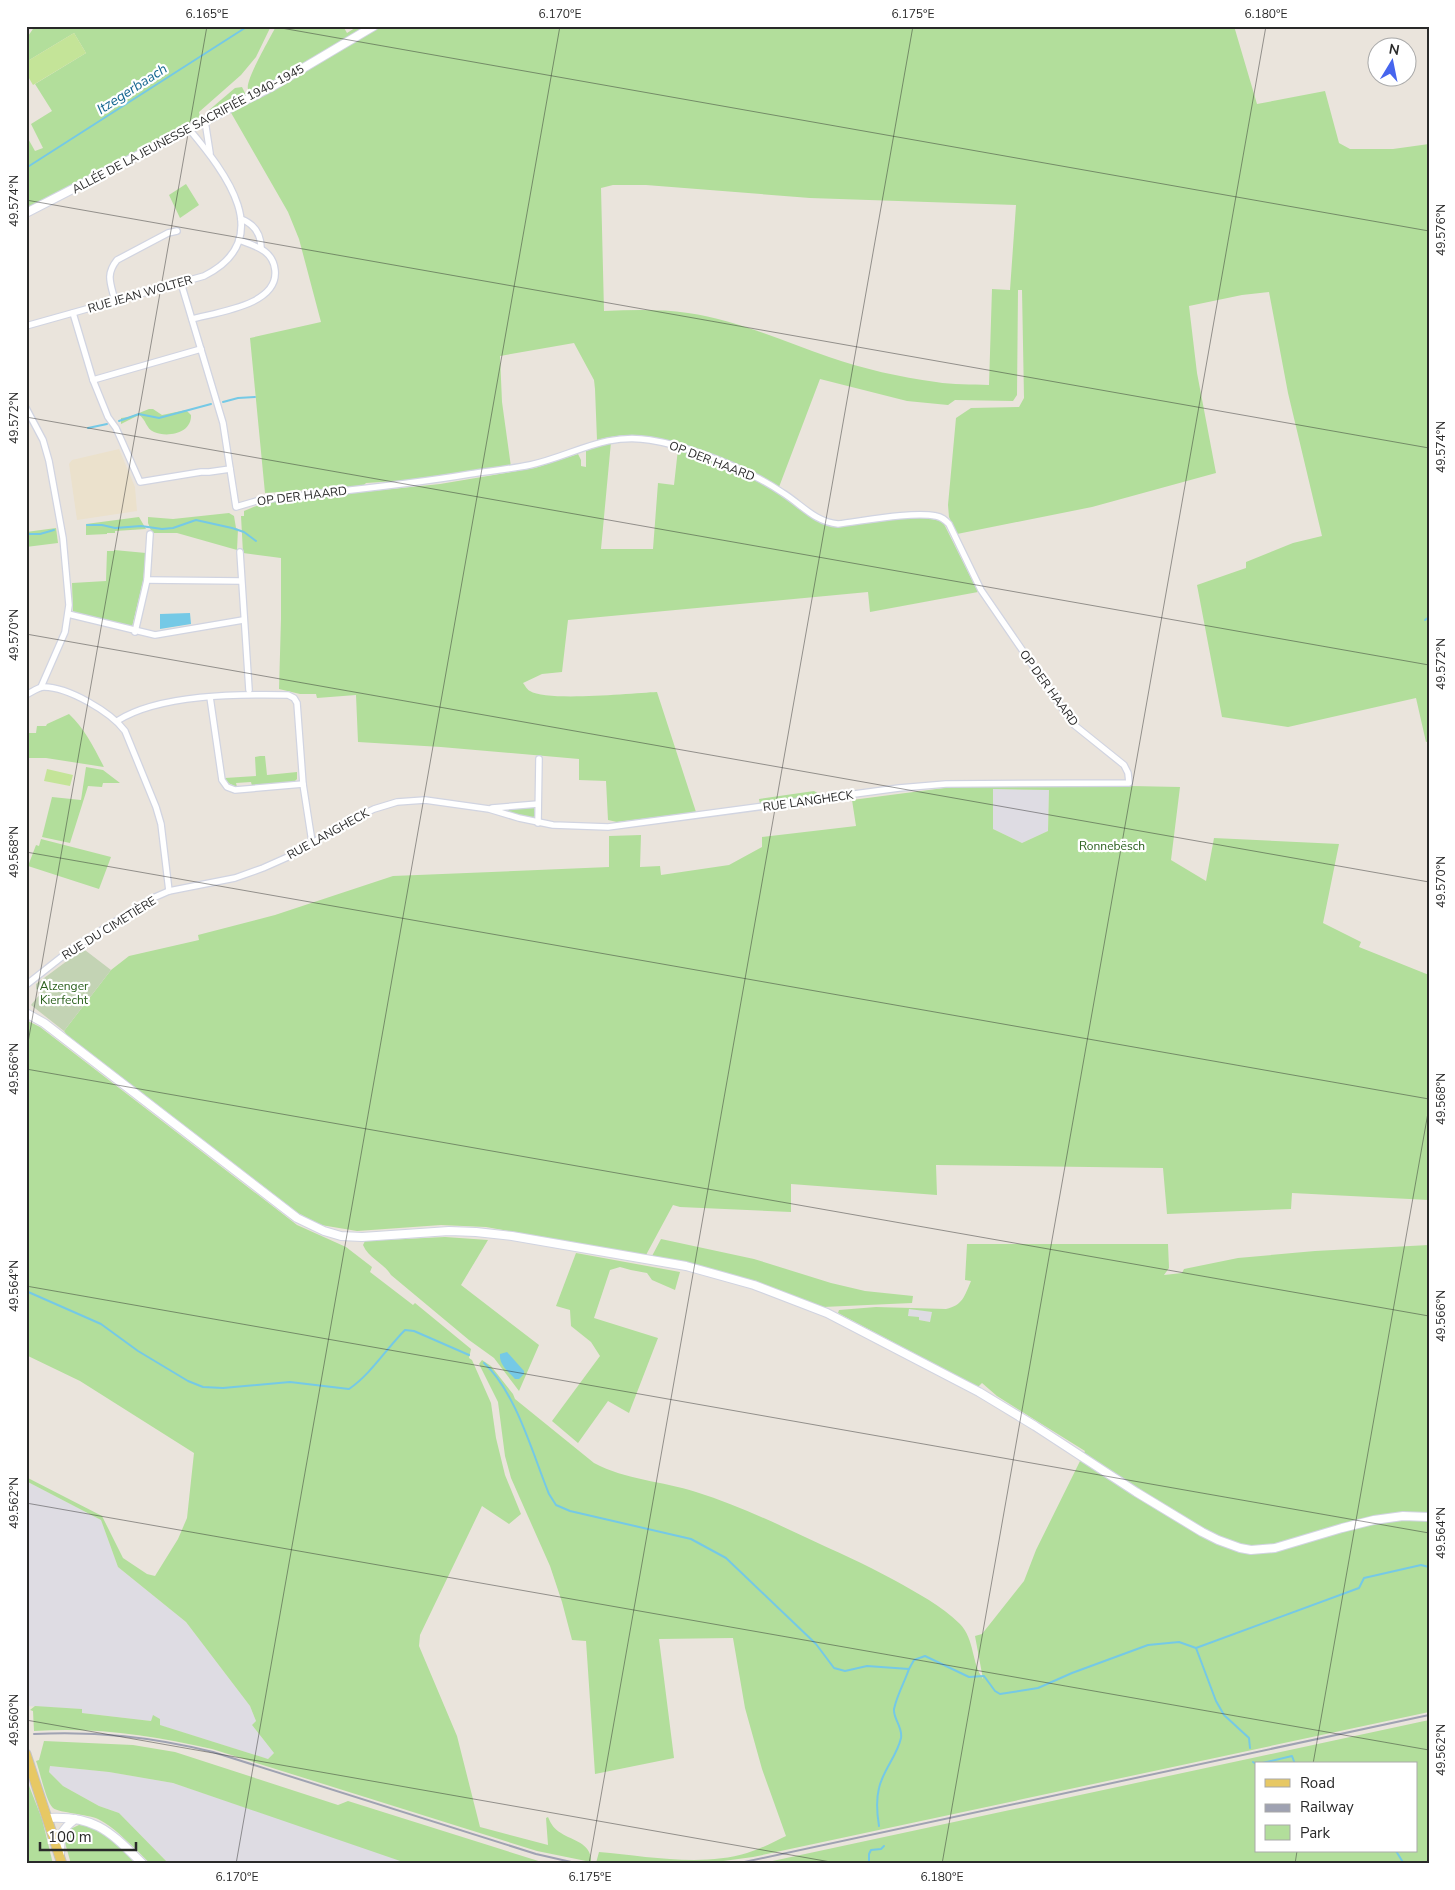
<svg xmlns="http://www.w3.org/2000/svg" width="1455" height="1890" viewBox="0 0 1455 1890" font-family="'Nunito Sans',sans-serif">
<rect width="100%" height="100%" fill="#eae4dc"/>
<g fill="#dedce3">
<path d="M993,789l56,1 -1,41 -26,12 -29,-14z"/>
<path d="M909,1308l23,4 -1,10 -12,-2v-2l-11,-2z"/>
<path d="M26,1481l75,39 17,47 68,55 64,84 6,15 -4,4 22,28 -6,6 -109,-34 -6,-9 -2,5 -69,-8 -1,-4 -55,-3z"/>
<path d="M50,1766l59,6 64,11 237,80 -241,1 -50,-51 -20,-7 -36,-20 -14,-14z"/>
</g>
<path fill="#ebe1cc" d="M119,449l16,38 2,24 -60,9 -8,-56 3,-4z"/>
<g fill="#b2de9b" fill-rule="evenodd">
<path d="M35,26h236l-15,31 -15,18 -42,37 1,5 -145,78 -29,13v-73l9,16 8,-3 -12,-24 21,-13 -17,-27 51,-31 -12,-20 -48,29v-23z"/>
<path d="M276,26h67l4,7 11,-7h876l23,78 68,-13 14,52 11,6h43l36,-5v597l-3,1 -10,-44 -128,29 -66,-10 -25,-132 49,-17v-6l47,-19 29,-7 -34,-143 -19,-101 -27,3 -53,11 8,67 19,100 -124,34 -135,27 -8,-17 -1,-12 8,-87 15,-10 48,-1 5,-9 -2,-108h-4l-1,105 -4,6 -58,-1 -7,5 -41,-4 -87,-22 -41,108c-32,-19 -63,-29 -99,-40 -16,-5 -32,-11 -49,-12 -12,0 -23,2 -34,5l-2,-51 -1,-9 -20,-37 -74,13 2,46 9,65 -84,12 -61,4 -3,3 -98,7 -15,-155 71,-16 -22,-83 -11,-27 -58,-101 24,-12c-2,-4 -4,-7 -6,-10 -3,-9 23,-52 28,-63zM613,185h33l164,13 206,7 -6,85 -18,-1 -3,96c-18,-1 -36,0 -53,-3 -36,-5 -73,-13 -107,-25 -47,-16 -92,-37 -141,-44 -28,-4 -56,-3 -84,-2l-3,-123z"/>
<path d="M242,87l4,8 -38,19v-3l27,-23z"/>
<path d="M186,184l13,21 -19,13 -11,-23z"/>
<path d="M149,409h4l9,6 24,-5 5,5c1,18 -23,23 -37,17 -8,-3 -8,-13 -15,-17l-18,9v-6l8,-1z"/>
<path d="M611,442l-10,107h52l5,-66 16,2 4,-36c28,10 57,18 83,32 23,13 52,43 79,45 6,0 13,-2 19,-2 26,-3 59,-12 84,-2l35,70 -108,20 -2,-20 -300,28 -6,52 -20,2 -19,9c2,2 4,7 7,8 17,11 103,2 127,1l39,120 -79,10 -9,-2 -2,-39 -27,-1v-21l-138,-12 -83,-5 -2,-47 -39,3 -1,-4h-16l-21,-5 2,-70v-61l-38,-5 -2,-37h3v-5l22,-9 174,-18 95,-16 43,-14 3,6v6l5,1v-16z"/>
<path d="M229,513l5,3 2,12 2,1 -1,21 -60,-17h-25l-4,-10v-6l25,2z"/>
<path d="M139,517l7,12 -31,2v2h-8v1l-21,1v-11z"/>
<path d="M56,528l2,15 -32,4v-15z"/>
<path d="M114,550l32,3 -3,28 -11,46 -59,-15 -1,-29 34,-2 1,-30h7z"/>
<path d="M69,714c16,15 25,34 35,53l-58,-9h-20v-25h10l1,-7h9l1,-2z"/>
<path d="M260,756h5l2,19 30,-3v7l-3,3 -42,4 -1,-4 -15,1 1,4 -11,-5 -1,-4 31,-2 -1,-19z"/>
<path d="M86,767l17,3 17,13h-17l-1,4 -14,-1 -18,57 -28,-6 10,-40 29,3z"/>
<path d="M967,785h115l98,2 -9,73 35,21 8,-43 125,6 -16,79 38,19 -2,5 70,28v225l-137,-7 -1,16 -124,5 -4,-46 -227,-3 1,30 -146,-11v28l-111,-5 -7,-2 -27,50 -160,-28 -45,-2 -84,6 -36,-6 -23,-12 -231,-178 -3,-4 47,-61 18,-14 70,-16 -1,-5 77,-20 118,-39 216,-9v-31l32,-1 -1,32 20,-1 1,9 68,-10 33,-18v-10l94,-11 -4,-26zM993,789l56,1 -1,41 -26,12 -29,-14z"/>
<path d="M814,791l7,4 2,3 -18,-1 -45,7 -1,-5z"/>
<path d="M534,807l1,9 -4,2 -23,-6v-4z"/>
<path d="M41,839l70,18 -12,32 -71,-23 8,-21 3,1z"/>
<path d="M26,1020l14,7 257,198 49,22 26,20 -2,5 43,33 2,-2 56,46 -2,9 3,2 19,43 5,35 9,37 16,39 -12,10 -27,-18 -62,129 -1,11 38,90 23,91 68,18 -2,-27 2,-1c3,7 6,12 13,16 12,8 31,10 30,29l-54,-11 -325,-102c-60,-14 -117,-22 -178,-18l-1,-20 -3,-1 5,-4 47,3v4l69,8 2,-6 7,4v6l108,34 6,-6 -22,-28 4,-4 -6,-15 -64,-84 -68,-55 -17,-47 -75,-39v-4l76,39 21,42 24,16 8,2 23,-37 9,-21 7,-65 -114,-72 -54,-26z"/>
<path d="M445,1237l43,3 -27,45 78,60 -20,46 -25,-33 -25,-18 -78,-65c-7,-12 -22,-16 -28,-30l2,-4z"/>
<path d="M661,1239l93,20 77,24 34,8 48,5 -1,7 -89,4 -67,-25 -54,-16 -50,-10z"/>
<path d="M967,1244h201l1,24 -5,7 18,-2 2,-4 54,-11 77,-7 114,-6v467l-676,145 -52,7 -105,-1 3,-11c46,4 103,15 148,1 13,-4 27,-11 39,-17l-24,-67 -17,-61 -12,-70 -74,1 15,119 -79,16 -9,-133 -14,-1 -10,-38 -12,-36 -39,-88 -6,-22 -7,-54 -19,-38 3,-4 9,6 22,28 2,5 79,64c32,17 68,18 102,29 38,12 73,28 109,45 30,14 60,27 89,43 23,13 47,25 66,44 15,16 11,38 23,55l-8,-43 7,-2 42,-53 12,-31 49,-99 -88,-55 -15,-13 -4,4 -140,-74 1,-3 37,-3 70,2c17,-4 18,-12 25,-28l-6,-1zM909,1309l23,3 -2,10 -11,-2v-3l-11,-1z"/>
<path d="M576,1253l104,19 -5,18 -23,-10 -5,-7c-10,-2 -18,-3 -27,-6l-10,3 -16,48 64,20 -29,75 -21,-12 -30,42 -26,-22 48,-65 -9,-14 -20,-16 -1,-16 -14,-4z"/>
<path d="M1429,1720v144h-670zM1256,1764h160v87h-160z"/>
<path d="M44,1741l89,4 42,7 163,53 10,-4 200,63h-139l-236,-81 -64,-11 -59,-6 -1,6 14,14 36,20 20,7 50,51h-18c-14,-13 -36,-37 -53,-45 -11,-5 -38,-6 -45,-11 -7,-6 -13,-37 -17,-47l3,-1z"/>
<path d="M26,1778l16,41 11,45h-27z"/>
<path d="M79,1825c24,2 40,23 57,39h-65l-7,-25 2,-8z"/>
</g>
<path fill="#c3d3b4" d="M81,947l30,23 -47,61 -33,-26 10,-12 -5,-4v-5l35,-26z"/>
<g fill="#c4e498">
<path d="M74,33l12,20 -53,32 -7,-12v-11z"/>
<path d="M47,769l26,6 -3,11 -26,-5z"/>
</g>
<g fill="#75c9e6">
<path d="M190,613l1,11 -31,5v-15z"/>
<path d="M507,1352l17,19v3l-5,5h-4c-7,-8 -16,-14 -15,-25z"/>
</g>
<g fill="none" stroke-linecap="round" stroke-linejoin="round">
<g stroke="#75c9e6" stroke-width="2">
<path d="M26,168l222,-142"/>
<path d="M223,402l15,-4 17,-1"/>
<path d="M119,421l20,-7 20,4 52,-14"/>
<path d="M88,428l19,-4"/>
<path d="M87,525h15l13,3 26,-2 21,3 11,-1 23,-8 36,8 12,4 12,9"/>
<path d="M26,534h14l14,-4"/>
<path d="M1425,620l4,-3"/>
<path d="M26,1291l75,33 37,27 50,30 15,6 20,1 67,-6 59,7c22,-15 37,-40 56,-59l9,1 55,24"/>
<path d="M484,1363c32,29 49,92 65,131l7,11 14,6 121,28 35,19 90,86 18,24 11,3 22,-5 42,3 5,-9 11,-4 44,21 15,-1 11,15 5,3 38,-6 34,-15 76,-28 31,-3 17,6 163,-60 5,-10 57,-13 8,2"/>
<path d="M1196,1648l20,53 8,14 25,23 1,10"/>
<path d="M1253,1762l3,2"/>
<path d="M1258,1764l34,-8 3,8"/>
<path d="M879,1826c-2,-12 -3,-26 0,-38 4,-18 18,-32 22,-50 2,-11 -8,-19 -7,-29 3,-14 11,-28 15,-40"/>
<path d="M1396,1851l8,13"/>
<path d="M869,1864v-10l2,-4 10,-1 3,-3"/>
</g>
<g stroke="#d1d4e1" stroke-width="8">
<g id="street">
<path d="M205,121l5,32"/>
<path d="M241,219c13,5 20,15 20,29"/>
<path d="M115,301c-4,-17 -10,-26 2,-41l51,-27 9,-2"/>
<path d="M73,313l20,67 15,37 8,11 24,54 61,-10h8l21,-3"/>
<path d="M192,319c26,-7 87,-14 83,-49 -2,-20 -20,-24 -36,-30"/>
<path d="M26,326l178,-50c74,-37 21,-104 -15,-147"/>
<path d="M93,380l108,-31"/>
<path d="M26,408l17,32 6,21 14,77 6,67 -4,27 -24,55"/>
<path d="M240,552l9,138"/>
<path d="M147,580l94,1"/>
<path d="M68,614l87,21 88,-15"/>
<path d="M135,632l12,-52 3,-46"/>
<path d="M26,695c6,-3 12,-8 18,-8 24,0 67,25 81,44l31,76 5,17 8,67"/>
<path d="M210,697l12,83 5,7 8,3 68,-6"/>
<path d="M117,721c42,-27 122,-27 171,-26l6,3 3,5 6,81 9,58"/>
<path d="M492,808l46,-4"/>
<path d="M538,823l1,-64"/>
<path d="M26,985l47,-37 80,-50 16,-7 66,-13 28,-10 27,-12 61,-36 23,-11 23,-7 28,-2 64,9 30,9 34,7 55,2 291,-39 47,-4 183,-1 -1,-10 -4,-8 -51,-41 -92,-134 -32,-66c-4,-4 -7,-7 -13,-8 -23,-5 -73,5 -98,8 -23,-2 -36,-19 -55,-31 -9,-6 -19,-12 -29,-17 -29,-15 -72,-31 -104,-36 -45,-8 -78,16 -120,25 -20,4 -40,6 -60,9 -70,12 -140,18 -210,26l-24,7 -13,-84 -42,-140"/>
</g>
</g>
<g stroke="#d1d4e1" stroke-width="10">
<g id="secondary">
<path d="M26,213l247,-127 101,-60"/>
<path d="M26,1013l18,10 253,195 27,13 17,5 21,1 87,-6 27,1 36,4 174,30 68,19 73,28 152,79 56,34 101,66 66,40 16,8 22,8 11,2 24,-2 67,-20 32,-8 29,-4 26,1"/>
<path d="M47,1818c49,-3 63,14 96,46"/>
<path d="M60,1856c1,-21 -2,-23 15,-37"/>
</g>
</g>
<g stroke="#c3c3c3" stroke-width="11">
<path id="primary" d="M26,1754l36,110"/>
</g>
<use href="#street" stroke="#fff" stroke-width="5.5"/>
<use href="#secondary" stroke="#fff" stroke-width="8"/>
<use href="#primary" stroke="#e7c864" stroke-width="9"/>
<g stroke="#9fa2b2" stroke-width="2">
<path d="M34,1734c63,-3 118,3 179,18l323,102 44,10"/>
<path d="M735,1864l694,-149"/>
</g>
</g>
<path fill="none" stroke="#292929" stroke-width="1" stroke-opacity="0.45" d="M270,26l1159,205M26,200l1403,248M26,417l1403,248M26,634l1403,248M26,852l1403,247M26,1054l181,-1028M26,1069l1403,247M26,1286l1403,247M26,1503l1403,247M26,1720l816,144M1313,1764l116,-657M236,1864l324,-1838M589,1864l324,-1838M942,1864l324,-1838M1295,1864l2,-13"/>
<g text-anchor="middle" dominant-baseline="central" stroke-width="4.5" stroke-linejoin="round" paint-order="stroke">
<g font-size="12" fill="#292929" stroke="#fff">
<text transform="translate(188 129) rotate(-28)">ALLÉE DE LA JEUNESSE SACRIFIÉE 1940-1945</text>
<text transform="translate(140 294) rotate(-16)">RUE JEAN WOLTER</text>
<text transform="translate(712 461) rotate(21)">OP DER HAARD</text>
<text transform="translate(302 496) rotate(-7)">OP DER HAARD</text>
<text transform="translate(1049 688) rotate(54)">OP DER HAARD</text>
<text transform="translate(808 801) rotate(-8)">RUE LANGHECK</text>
<text transform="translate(328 834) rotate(-29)">RUE LANGHECK</text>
<text transform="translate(109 928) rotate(-32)">RUE DU CIMETIÈRE</text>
</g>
<g font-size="12" fill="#2c611e" stroke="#fff">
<text x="1112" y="846">Ronnebësch</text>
<text x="64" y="986">Alzenger<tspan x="64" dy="14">Kierfecht</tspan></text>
</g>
<g font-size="14" font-style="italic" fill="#166790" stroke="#fff">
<text transform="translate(132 89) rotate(-33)">Itzegerbaach</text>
</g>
</g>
<rect width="1455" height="1890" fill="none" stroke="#ffffff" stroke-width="55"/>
<rect x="1255" y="1762" width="162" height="90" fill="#ffffff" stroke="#a9a9a9"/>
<rect x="1265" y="1779" width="25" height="8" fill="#e7c864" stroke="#a9a9a9"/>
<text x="1300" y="1788" font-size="15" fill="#292929">Road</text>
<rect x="1265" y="1804" width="25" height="8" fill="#9fa2b2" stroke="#a9a9a9"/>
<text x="1300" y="1812" font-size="15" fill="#292929">Railway</text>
<rect x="1265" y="1825" width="25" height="15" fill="#b2de9b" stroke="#a9a9a9"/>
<text x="1300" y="1838" font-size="15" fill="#292929">Park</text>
<g transform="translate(1392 62) rotate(10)"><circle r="24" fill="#ffffff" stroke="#a9a9a9"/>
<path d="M0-4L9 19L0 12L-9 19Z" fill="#4665ee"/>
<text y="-8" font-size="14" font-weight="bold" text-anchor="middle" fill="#292929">N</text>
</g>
<path d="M40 1842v8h96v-8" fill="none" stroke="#292929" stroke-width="2.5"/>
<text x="48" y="1842" font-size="15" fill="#292929" stroke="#ffffff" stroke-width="4" paint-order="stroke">100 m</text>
<rect x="28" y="28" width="1400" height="1834" fill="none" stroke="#292929" stroke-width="2"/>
<g font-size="12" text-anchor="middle" fill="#292929">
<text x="207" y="18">6.165°E</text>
<text x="560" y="18">6.170°E</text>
<text x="913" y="18">6.175°E</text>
<text x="1266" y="18">6.180°E</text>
<text transform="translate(14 201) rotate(-90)" y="4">49.574°N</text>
<text transform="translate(1441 230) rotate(-90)" y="4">49.576°N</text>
<text transform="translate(14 418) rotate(-90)" y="4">49.572°N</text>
<text transform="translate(1441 447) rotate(-90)" y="4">49.574°N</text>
<text transform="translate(14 635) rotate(-90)" y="4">49.570°N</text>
<text transform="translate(1441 664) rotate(-90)" y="4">49.572°N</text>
<text transform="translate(14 852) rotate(-90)" y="4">49.568°N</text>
<text transform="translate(1441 882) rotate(-90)" y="4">49.570°N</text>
<text transform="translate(14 1069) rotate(-90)" y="4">49.566°N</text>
<text transform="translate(1441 1099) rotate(-90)" y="4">49.568°N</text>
<text transform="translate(14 1286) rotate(-90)" y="4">49.564°N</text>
<text transform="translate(1441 1316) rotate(-90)" y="4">49.566°N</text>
<text transform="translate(14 1503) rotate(-90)" y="4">49.562°N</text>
<text transform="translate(1441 1533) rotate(-90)" y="4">49.564°N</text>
<text transform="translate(14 1720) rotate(-90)" y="4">49.560°N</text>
<text transform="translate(1441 1750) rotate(-90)" y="4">49.562°N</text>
<text x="237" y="1881">6.170°E</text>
<text x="590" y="1881">6.175°E</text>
<text x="942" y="1881">6.180°E</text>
</g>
</svg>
